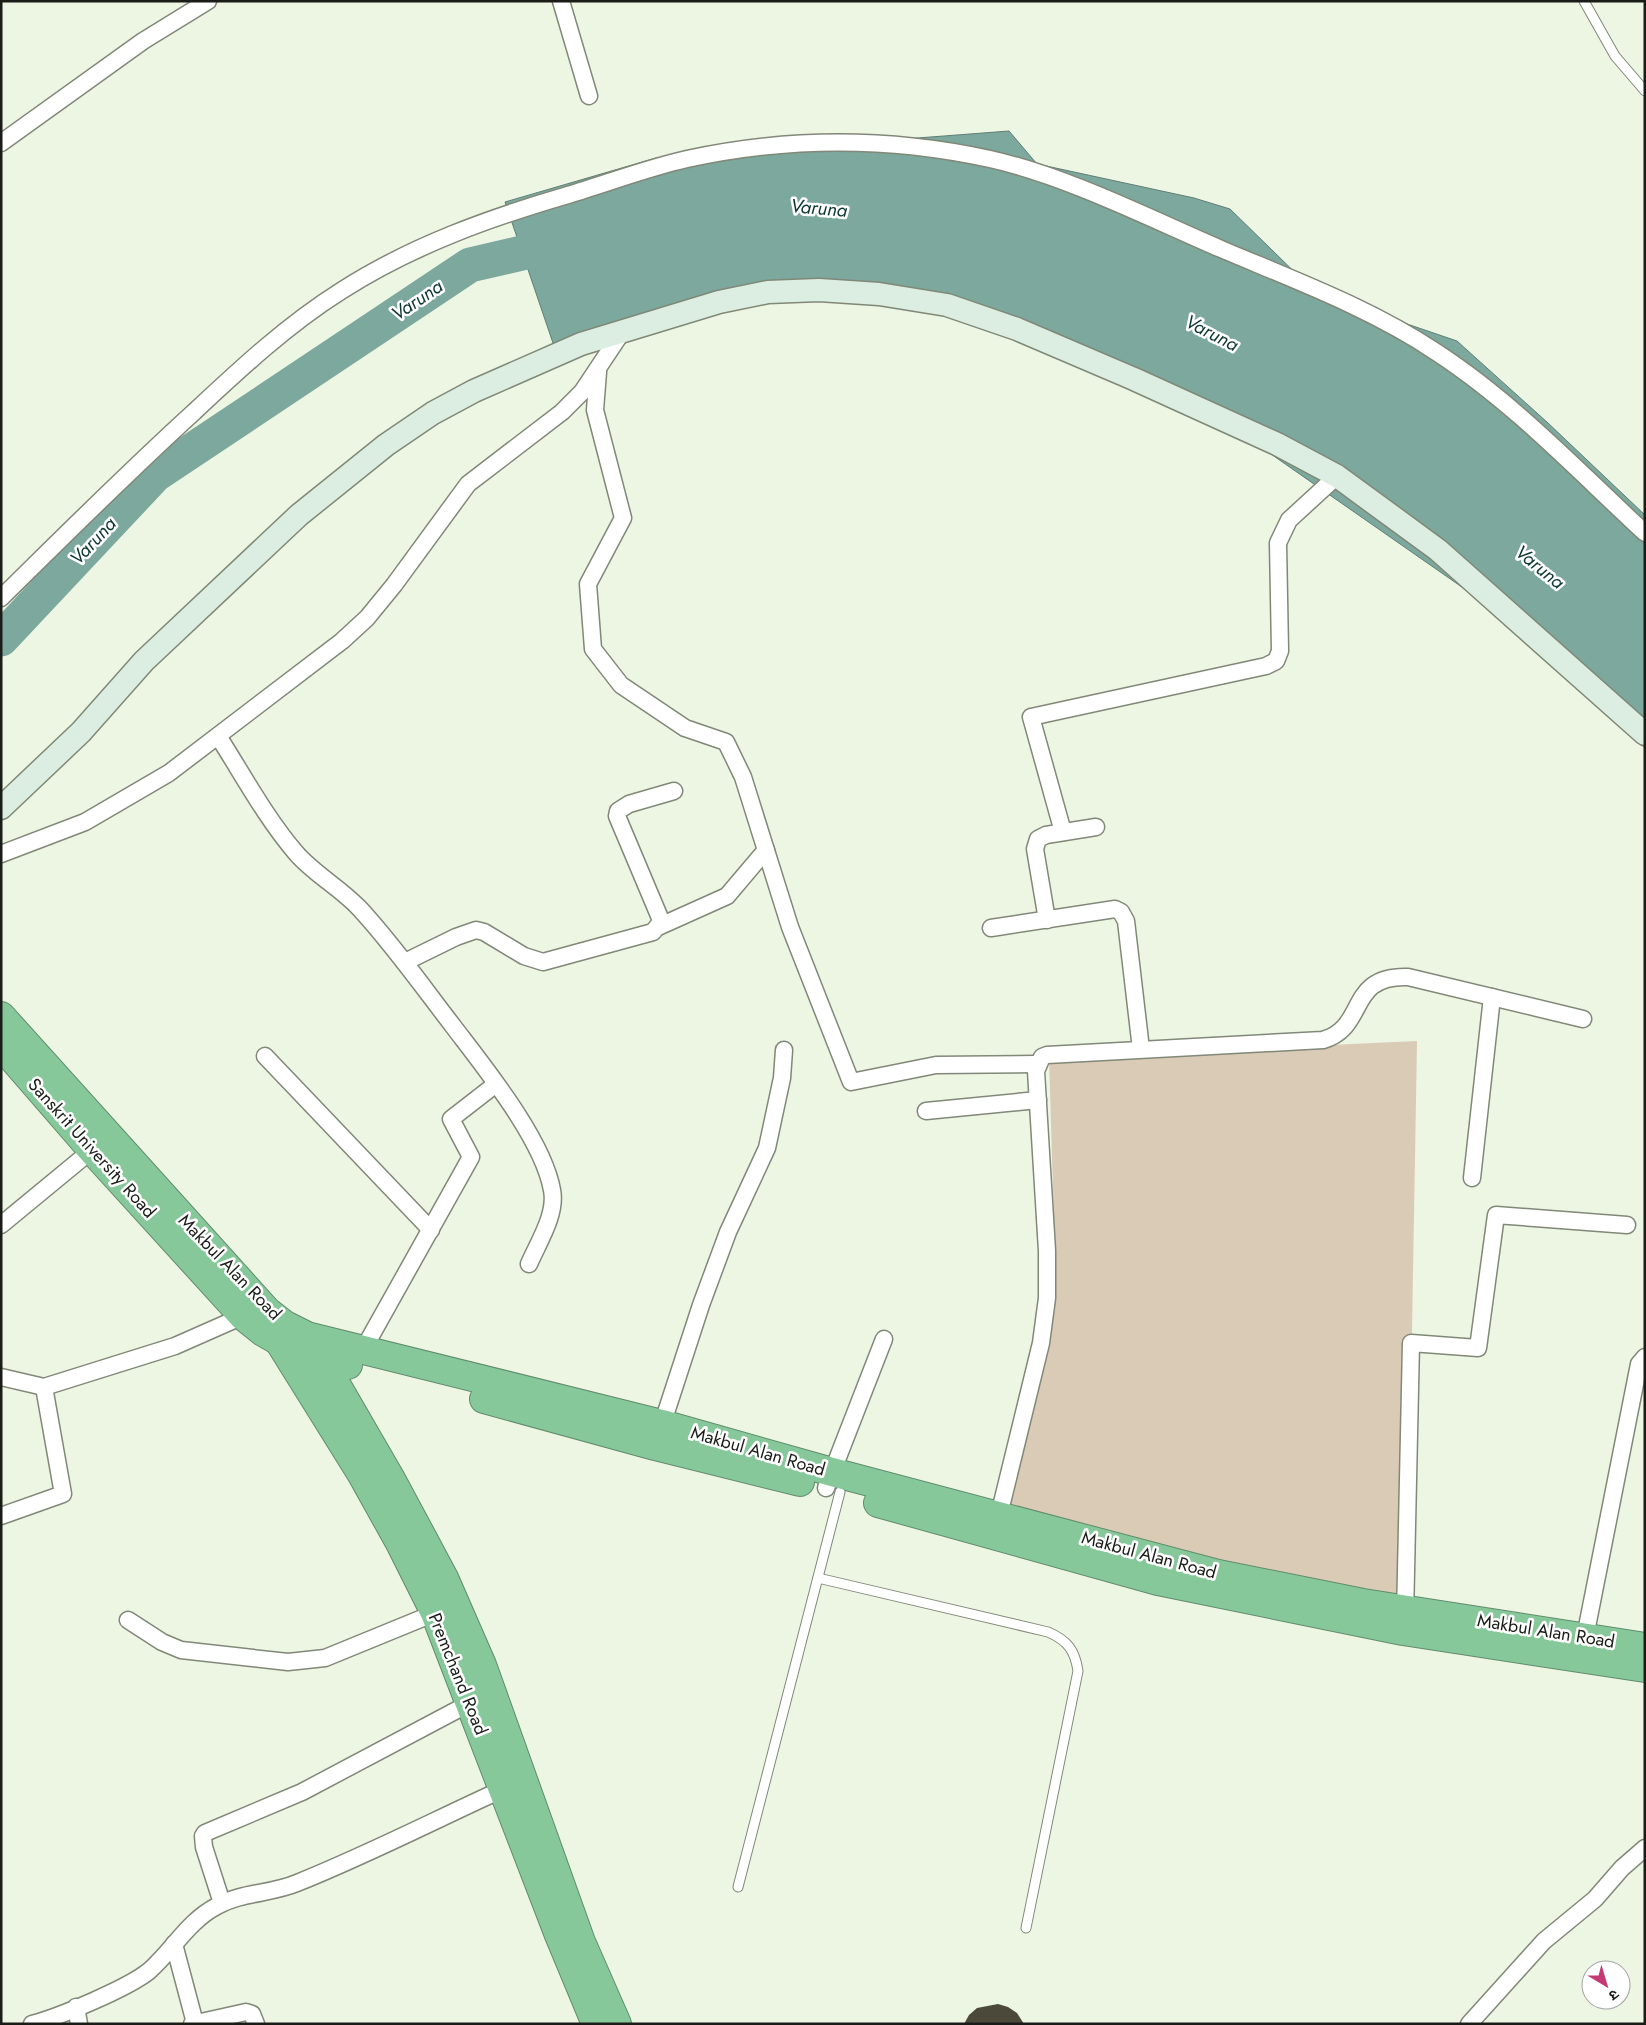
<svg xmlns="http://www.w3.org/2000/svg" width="1646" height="2025" viewBox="0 0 1646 2025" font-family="Jost,'Noto Sans Devanagari',sans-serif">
<rect width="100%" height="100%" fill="#edf5e3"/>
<path fill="#dacbb7" d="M1417,1041l-10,580 -402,-107 51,-226 -7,-230z"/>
<path fill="#7ca89e" stroke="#5f7e76" d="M1009,131l28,33 157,34 36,11 86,84 141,48 91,82 97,92v233l-153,-140 -257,-179 -253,-119 -226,-25 -202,61 -49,-144 151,-44z"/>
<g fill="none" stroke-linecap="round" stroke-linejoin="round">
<path stroke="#7ca89e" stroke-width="35" d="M1,639l154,-164 315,-210 99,-23"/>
</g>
<path fill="#4b4939" d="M998,2004l10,3 9,6 7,11h-60l5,-9 8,-7z"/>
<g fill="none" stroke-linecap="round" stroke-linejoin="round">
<g stroke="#808877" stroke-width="11">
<g id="lane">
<path d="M1584,1l31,55 30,35"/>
<path d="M818,1578l230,54c19,8 27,18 30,39l-52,257"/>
<path d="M738,1887l102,-395"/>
</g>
</g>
<g stroke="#808877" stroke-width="19">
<g id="street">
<path d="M561,1l28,95"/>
<path d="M1,143l142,-102 65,-40"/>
<path d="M598,372l-3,38 28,108 -35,66 5,65 28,36 64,43 41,14 17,35 47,150 61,155 85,-17 101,-1"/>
<path d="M1,598c64,-63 127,-126 193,-186 46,-43 93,-87 147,-121 70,-45 148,-73 227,-96 40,-12 79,-27 119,-36 101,-22 202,-22 303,0 76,17 159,59 231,90 73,31 149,59 215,103 77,50 142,119 209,181"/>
<path d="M218,736c25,39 48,82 78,117 19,22 45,35 65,57 33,36 62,77 92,116 31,41 90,113 99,164 5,24 -14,53 -23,74"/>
<path d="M1063,832l-32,-115 235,-51 10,-5 4,-10 -2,-108 11,-23 48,-44"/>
<path d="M1,854l84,-32 84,-49 173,-132 25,-23 27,-33 74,-101 94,-72 20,-20 40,-60"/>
<path d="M1047,920l-12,-71 3,-10 8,-4 50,-8"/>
<path d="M658,927l69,-31 39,-46"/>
<path d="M991,928l124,-19 6,3 5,9 15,128"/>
<path d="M405,962l51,-25 20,-7 8,2 40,24 19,6 110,-30 7,-9v-5l-43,-102 1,-5 11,-7 45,-13"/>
<path d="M265,1056l166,174"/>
<path d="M926,1111l112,-11"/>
<path d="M1472,1178l20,-181"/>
<path d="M1,1225l91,-75"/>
<path d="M363,1350l108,-193 -20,-38 45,-35"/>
<path d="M1,1377l43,10 131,-41 68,-30"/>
<path d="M660,1431l41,-126 27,-73 39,-84 15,-70 2,-28"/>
<path d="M826,1488l58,-149"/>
<path d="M999,1515l42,-172 6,-45v-47l-11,-180 6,-14 5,-2 276,-15c45,-13 23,-65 85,-63l175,42"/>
<path d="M1,1516l62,-22 -19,-107"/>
<path d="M1405,1617l6,-274 67,5 18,-133 131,10"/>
<path d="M128,1620l34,22 19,8 107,12 37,-4 110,-45"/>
<path d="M1585,1637l54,-273 6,-7"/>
<path d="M222,1903l-18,-56 -1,-11 2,-3 97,-41 168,-89"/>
<path d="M174,1944l21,79"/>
<path d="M76,2007l3,17"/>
<path d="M32,2024c27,-7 96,-36 117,-53 24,-21 39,-50 68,-65 25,-14 54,-12 80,-23 70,-28 138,-63 206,-94"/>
<path d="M192,2024l54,-12 6,2 4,10"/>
<path d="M1469,2024l75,-83 51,-42 27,-31 23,-20"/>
</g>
</g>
<g stroke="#808877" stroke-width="25">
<path id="secondary" d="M1,808l80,-76 63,-71 155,-146 87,-70 47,-32 41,-22 107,-47 138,-42 49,-10 51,-2 60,4 68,11 70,24 117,50 143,65 60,32 101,74 207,184"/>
</g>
<g stroke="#608c6c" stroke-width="30">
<g id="highway">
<path d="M1,1016l266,295 18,14 22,11 355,88 170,48 386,102 145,29 282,44"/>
<path d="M1,1045l91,105 151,166 20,16 42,24 43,9"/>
<path d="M280,1343l81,130 39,70 35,70 124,322 37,89"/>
<path d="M322,1360l70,121 52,97 38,87 99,277 36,82"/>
<path d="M484,1399l171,47 145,36"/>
<path d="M878,1503l280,78 245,50 242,37"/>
</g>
</g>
<use href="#lane" stroke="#fff" stroke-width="9"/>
<use href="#street" stroke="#fff" stroke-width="16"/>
<use href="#secondary" stroke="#dbeee1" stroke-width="22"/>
<use href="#highway" stroke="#86c89a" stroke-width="28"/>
</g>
<g text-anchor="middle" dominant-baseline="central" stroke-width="5" stroke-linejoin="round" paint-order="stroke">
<g font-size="18" fill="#1a1d17" stroke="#fff">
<text transform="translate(92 1148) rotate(48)">Sanskrit University Road</text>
<text transform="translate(230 1267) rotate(46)">Makbul Alan Road</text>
<text transform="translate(758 1451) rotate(16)">Makbul Alan Road</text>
<text transform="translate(1149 1555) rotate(15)">Makbul Alan Road</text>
<text transform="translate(1546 1631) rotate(9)">Makbul Alan Road</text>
<text transform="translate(458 1674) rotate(68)">Premchand Road</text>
</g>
<g font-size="19" font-style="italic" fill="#0d3830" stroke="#fff">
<text transform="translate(819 208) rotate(5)">Varuna</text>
<text transform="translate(417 300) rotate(-34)">Varuna</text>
<text transform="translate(1212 333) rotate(27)">Varuna</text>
<text transform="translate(93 541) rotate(-47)">Varuna</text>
<text transform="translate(1540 567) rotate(39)">Varuna</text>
</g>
</g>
<rect width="1646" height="2025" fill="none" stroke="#1a1d17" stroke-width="5"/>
<g transform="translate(1606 1985) rotate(142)"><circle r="24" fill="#ffffff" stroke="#a3a5a2"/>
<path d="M0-4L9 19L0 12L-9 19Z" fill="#c43a75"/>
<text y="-8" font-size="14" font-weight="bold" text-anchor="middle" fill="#1a1d17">उ</text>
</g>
</svg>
